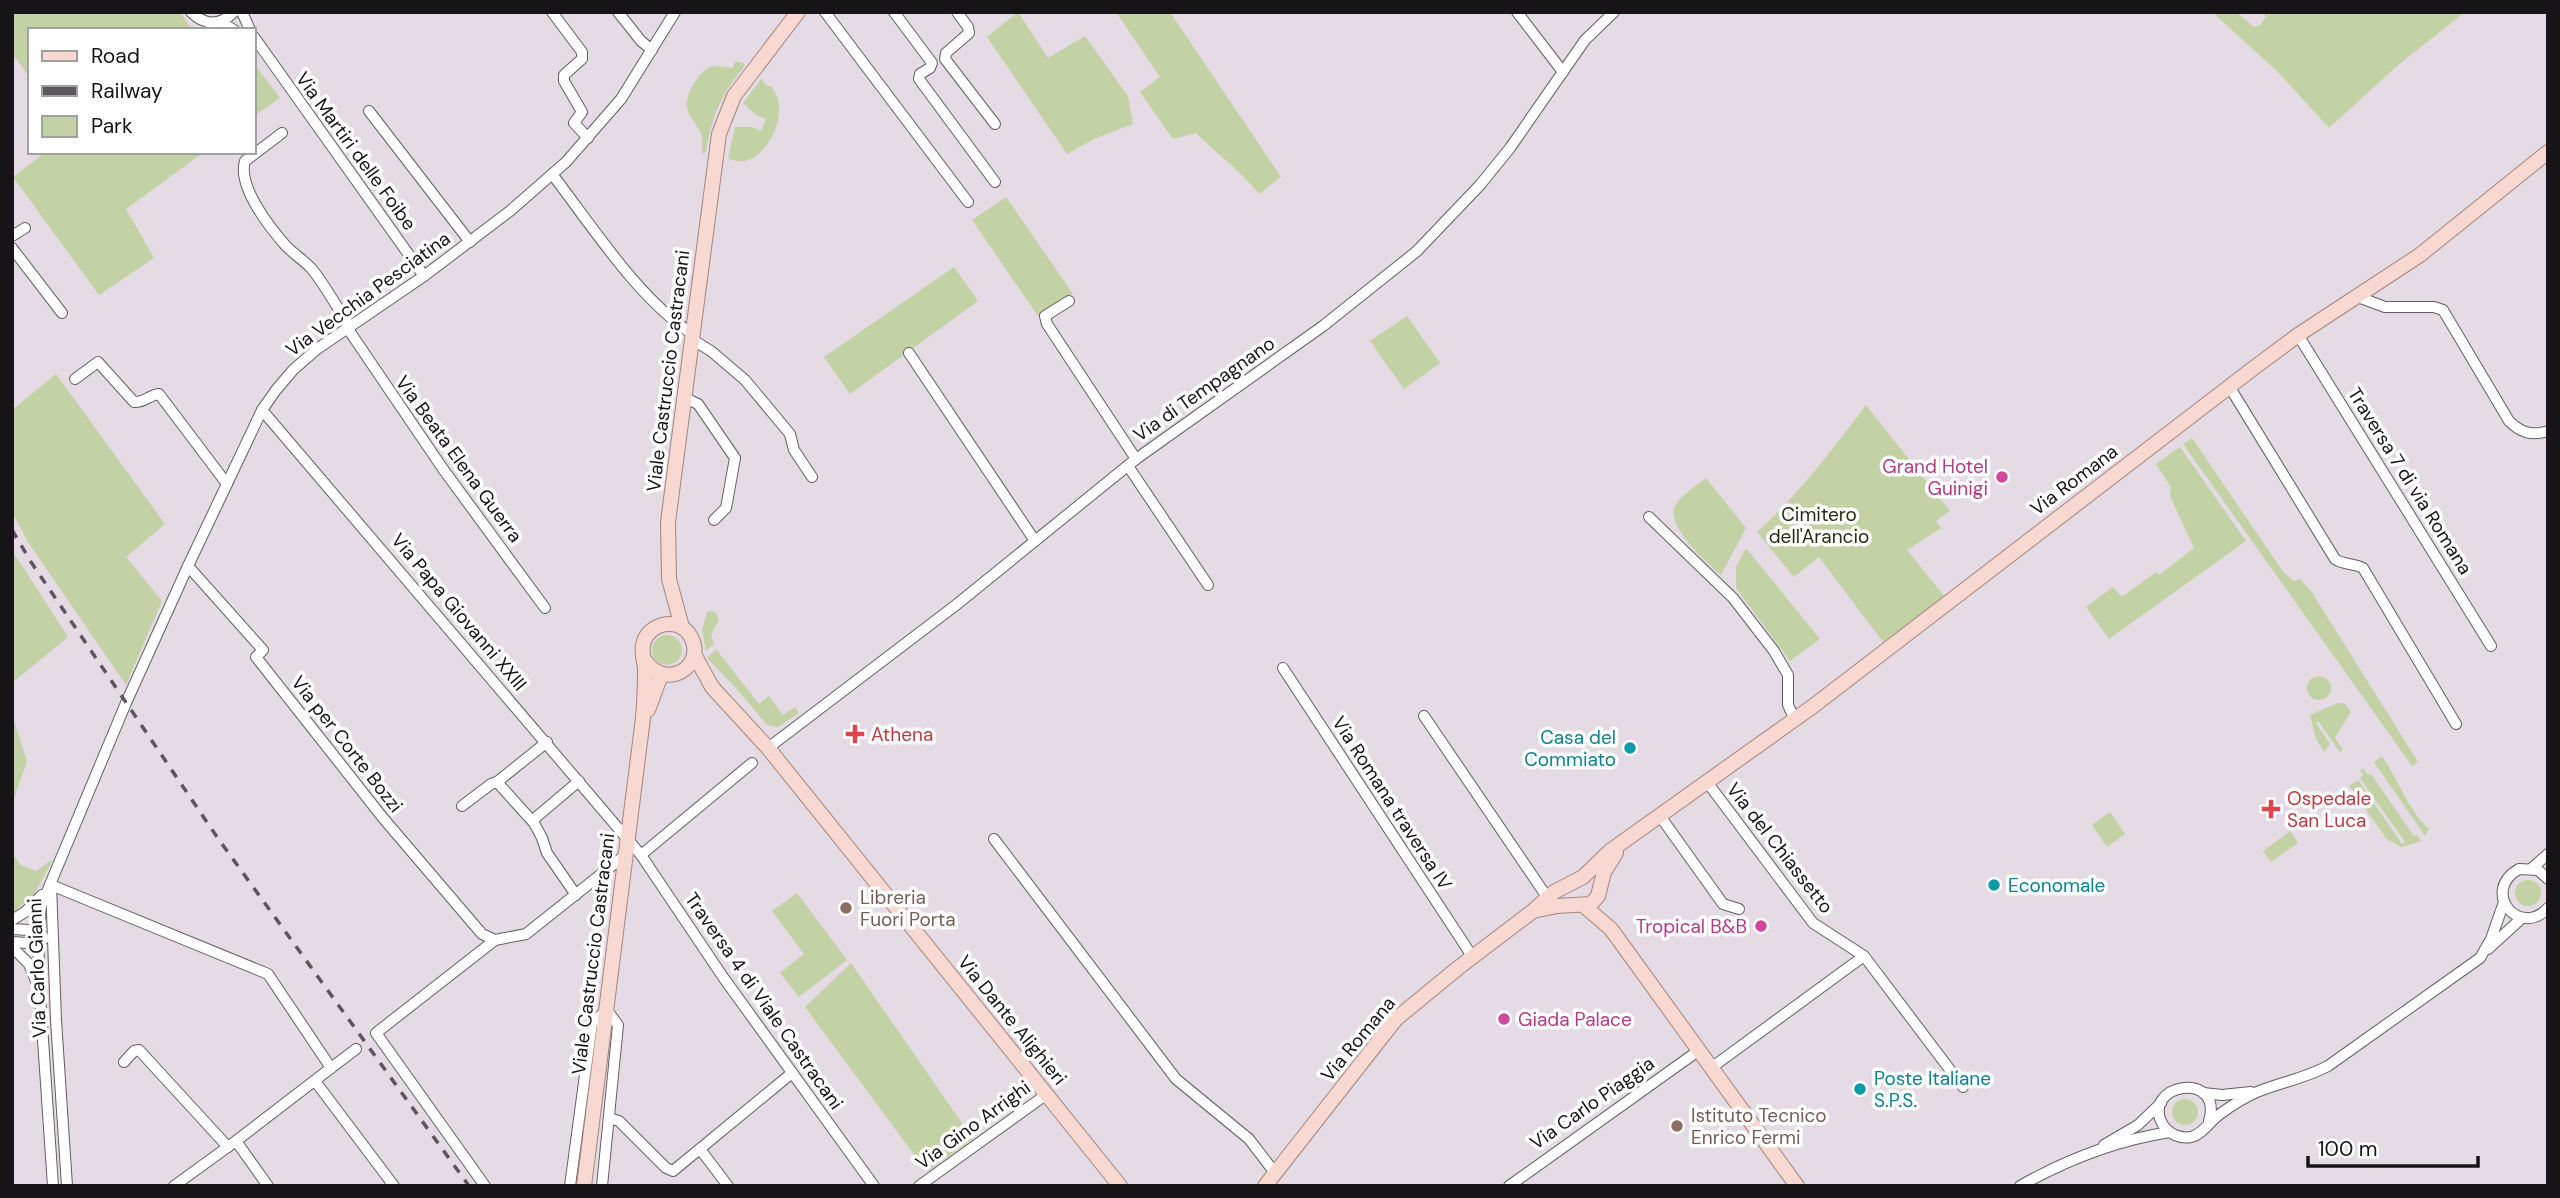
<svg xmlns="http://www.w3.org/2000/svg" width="2560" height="1198" viewBox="0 0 2560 1198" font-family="'DM Sans',sans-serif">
<rect width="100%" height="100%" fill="#e4dbe5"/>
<g fill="#c3d2a4">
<path d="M12,12h168l10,15 11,3h-171v48l-18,-25z"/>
<path d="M1018,12l30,46 37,-22 43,60 5,28 -37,14 -29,16 -80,-117z"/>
<path d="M1116,12h54l111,165 -22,17c-18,-23 -42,-40 -63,-61l-23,6 -33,-47 20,-15z"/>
<path d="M2212,12h24l18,15 6,-2 6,-8 -3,-5h202l-68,54 -68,62 -51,-56z"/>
<path d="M735,61l8,2 2,3c-23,26 -34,52 -39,86l-4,2c-1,-5 1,-11 0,-16 -1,-11 -13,-19 -15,-30 -2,-12 11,-37 24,-41 7,-2 15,0 22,1z"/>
<path d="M254,64l26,34 -26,18z"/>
<path d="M761,79l6,7h4c4,6 8,13 8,20 2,20 -13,50 -34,55 -5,1 -12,-1 -17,-2l7,-32h17l9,4 5,-12 -10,-4 -13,-12z"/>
<path d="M46,152h158l-78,57 28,49 -55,37 -86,-118z"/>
<path d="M1006,197l67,97 -35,22 -66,-96z"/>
<path d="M954,267l24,34 -128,93 -26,-37z"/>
<path d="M1407,316l33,47 -36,26 -34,-48z"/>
<path d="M56,374l109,150 -39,33 36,44 -36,84 -98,-143 -16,-30v-102z"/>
<path d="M1866,405l84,106 -14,10 5,7 -34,22 38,47 -62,45 -64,-85 -25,20 -37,-45c42,-38 75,-82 109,-127z"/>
<path d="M2192,438l92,135 10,8 6,-2 11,12 107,171 -6,4 -229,-322z"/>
<path d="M2180,447l66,94 -137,98 -23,-32 27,-20 9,10 34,-25 3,3 35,-27 -24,-52 1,-9 -15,-23z"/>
<path d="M1706,478l40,50 -25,47c-13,-11 -52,-46 -47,-66 4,-13 23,-23 32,-31z"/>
<path d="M1746,548l74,91 -30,22 -54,-73v-21z"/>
<path d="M12,550l56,87 -56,46z"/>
<path d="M711,611l5,2 3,7 -8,14 3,10 -8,7 -4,-21 5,-18z"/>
<circle cx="667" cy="650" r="15"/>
<path d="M716,649l43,55 10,-8 14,19 12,-8 4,6 -21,14 -11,-2 -31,-37 -29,-30z"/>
<circle cx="2319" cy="688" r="12"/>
<path d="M2338,703l7,1 6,8 -16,26 8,12 -3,2 -22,-31 -2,2 14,21 -6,8 -8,-13 -6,-24z"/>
<path d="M12,714l15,47 -15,44z"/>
<path d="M2382,756c17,25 25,52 47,73l-4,7 -51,-74z"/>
<path d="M2363,769l5,6 3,-1 43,62 3,-1 4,6 -20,6 -15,-9 -37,-52 9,-6 44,64 3,-2 -45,-64 4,-3 -4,-4z"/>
<path d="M2110,812l15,22 -18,13 -15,-22z"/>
<path d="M2290,831l8,12 -27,19 -8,-11z"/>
<path d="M12,853l9,12 15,6 17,-12 -18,34 -23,21z"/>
<circle cx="2528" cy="893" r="13"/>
<path d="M797,893l50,67 -48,37 -19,-24 24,-19 -32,-43z"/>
<path d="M851,963l122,176 -46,33 -122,-165z"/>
<circle cx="2185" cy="1112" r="13"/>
</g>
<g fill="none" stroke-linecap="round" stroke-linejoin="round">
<g stroke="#655e66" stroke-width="12">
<g id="minor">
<path d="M191,12c14,14 29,14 43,0"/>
<path d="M242,12l8,18"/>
<path d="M552,12l30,40v7l-18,16v6l18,31 -8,11 14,15"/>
<path d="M618,12l23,29 11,9"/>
<path d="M825,12l143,190"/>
<path d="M894,12l38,51 -2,5 -10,6 -1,5 76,103"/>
<path d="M957,12l11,15 1,6 -23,20 -1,6 50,65"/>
<path d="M1517,12l46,60"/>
<path d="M221,22l13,8"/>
<path d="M254,37l170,239"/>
<path d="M369,111l101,131"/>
<path d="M282,133l-37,28c-8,25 25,67 41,85 8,8 17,14 25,22 15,18 26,40 39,59"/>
<path d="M552,174c40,52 87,126 142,161"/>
<path d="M12,236l13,-8"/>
<path d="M12,248l50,65"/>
<path d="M2358,297l27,10h49l9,3 66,111c12,12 23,15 39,10"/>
<path d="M1069,301l-24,15 2,8 89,135"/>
<path d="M348,329l95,140 102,139"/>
<path d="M2298,335l193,311"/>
<path d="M693,340l18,11 34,29 45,54 4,16 18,27"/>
<path d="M909,353l126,188"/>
<path d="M75,379l23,-17 36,40c10,1 15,-7 25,-8l68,90"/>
<path d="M2229,386l106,173c8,6 19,4 28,9l93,156"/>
<path d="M685,398l13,6 37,54 -9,50 -12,12"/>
<path d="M262,410l379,445 82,122 151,209"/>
<path d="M1128,466l80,119"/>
<path d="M1649,517l84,81 41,53 14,24v30l7,15"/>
<path d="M188,566l75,84 -7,7 127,161 99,116 13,6"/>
<path d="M1283,668l189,288"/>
<path d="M1424,716l123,181"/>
<path d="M768,748l188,-143 180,-146 187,-133 94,-75 63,-66 30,-37 75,-108 29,-28"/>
<path d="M1707,782l106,141 51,33 99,131"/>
<path d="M462,806l29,-22 6,-2"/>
<path d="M1660,816l63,88 16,5"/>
<path d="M534,823l-37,-41 50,-40"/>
<path d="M994,839l182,240 73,60 26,34"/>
<path d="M641,855l111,-92"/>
<path d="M2532,868l16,-14"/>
<path d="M2548,879l-10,-9 -19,-1c-39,22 0,70 29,39"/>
<path d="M51,885l217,89 63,94 -95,73 -62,45"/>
<path d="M51,885l5,135 11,166"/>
<path d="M576,895l-29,-42 -5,-15 -8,-15v-4l45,-38"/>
<path d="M12,920l13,-8 17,-17"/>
<path d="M12,929l16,1 15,6"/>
<path d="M12,942l16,1 16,-4"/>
<path d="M12,947l17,17 7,17"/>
<path d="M2488,949l34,-31"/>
<path d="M124,1062l10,-11 5,-1 89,97"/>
<path d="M331,1068l25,-19"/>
<path d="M1711,1068l153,-112"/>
<path d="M315,1081l79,105"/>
<path d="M2203,1093l19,2 29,-3"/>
<path d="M609,1118l10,3 47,47 7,3 119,-98"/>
<path d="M2209,1121c15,-52 -70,-37 -46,4 6,9 17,14 28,12 12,-3 19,-16 29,-23 11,-8 25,-17 37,-22 25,-10 46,-13 71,-26l152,-108 11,-19 13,-37"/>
<path d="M236,1141l32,45"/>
<path d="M2104,1145l34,-20 23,-22"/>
<path d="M700,1149l28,37"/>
<path d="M53,1186l-13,-190 -2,-61 3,-29 85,-203 62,-137 74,-156 14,-20 17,-20 24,-21 107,-73 86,-65 56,-49 55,-63 54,-87"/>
<path d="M485,1186l-109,-153 119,-93 31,-6 98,-78"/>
<path d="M570,1186l22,-163 15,-13 11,15 -16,161"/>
<path d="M919,1186l128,-92"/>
<path d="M1509,1186l189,-135"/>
<path d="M2020,1186c46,-26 98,-46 150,-54"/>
</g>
</g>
<g stroke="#a5847d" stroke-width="16">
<g id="major">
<path d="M682,627l-13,-48 -1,-57 51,-388 15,-38 64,-84"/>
<path d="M694,654l18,33 56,61 352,438"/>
<path d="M648,710l13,-35"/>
<path d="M1584,906l27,23 186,257"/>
<path d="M1533,911l24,-5 34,-2 7,-8 6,-24 12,-19"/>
<path d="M584,1186c20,-151 37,-301 57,-452 3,-20 4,-42 4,-63 0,-9 -4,-18 -2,-26 4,-22 36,-30 48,-8 16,30 -27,55 -47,22"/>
<path d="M1265,1186l131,-167 62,-51 75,-57 21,-19 29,-15 27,-26 202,-144 443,-340 43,-32 122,-80 128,-103"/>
</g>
</g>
<use href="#minor" stroke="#fff" stroke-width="10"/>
<use href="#major" stroke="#f7d9d2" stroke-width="14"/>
<path stroke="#5b565b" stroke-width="3.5" stroke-dasharray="9 9" stroke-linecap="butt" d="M12,530l19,32 186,275 252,349"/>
</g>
<g fill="#d1479c" stroke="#fff" stroke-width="2.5">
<circle cx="2002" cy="477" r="7"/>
<circle cx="1761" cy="926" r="7"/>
<circle cx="1504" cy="1019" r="7"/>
</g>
<g fill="#e0444e" stroke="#fff" stroke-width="2.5">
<path d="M851.5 723.5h7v7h7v7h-7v7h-7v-7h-7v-7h7z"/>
<path d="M2267.5 798.5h7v7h7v7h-7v7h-7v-7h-7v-7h7z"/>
</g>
<g fill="#0f9aa8" stroke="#fff" stroke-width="2.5">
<circle cx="1630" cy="748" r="7"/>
<circle cx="1994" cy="885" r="7"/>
<circle cx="1860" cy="1089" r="7"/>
</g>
<g fill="#8d6e63" stroke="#fff" stroke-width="2.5">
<circle cx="846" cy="908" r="7"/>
<circle cx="1677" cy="1126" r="7"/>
</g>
<g text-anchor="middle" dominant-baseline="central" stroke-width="7" stroke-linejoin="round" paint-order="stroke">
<g font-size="19" fill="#171417" stroke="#fff">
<text transform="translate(356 151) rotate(54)">Via Martiri delle Foibe</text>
<text transform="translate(368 294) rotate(-36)">Via Vecchia Pesciatina</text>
<text transform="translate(668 371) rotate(-83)">Viale Castruccio Castracani</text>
<text transform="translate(1204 389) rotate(-35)">Via di Tempagnano</text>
<text transform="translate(459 459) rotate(54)">Via Beata Elena Guerra</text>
<text transform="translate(2074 480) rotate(-37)">Via Romana</text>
<text transform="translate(2410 481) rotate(58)">Traversa 7 di via Romana</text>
<text transform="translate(459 612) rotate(50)">Via Papa Giovanni XXIII</text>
<text transform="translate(347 744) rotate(52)">Via per Corte Bozzi</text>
<text transform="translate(1392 803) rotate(57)">Via Romana traversa IV</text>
<text transform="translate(1780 848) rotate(52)">Via del Chiassetto</text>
<text transform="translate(593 954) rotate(-83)">Viale Castruccio Castracani</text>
<text transform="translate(37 968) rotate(-92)">Via Carlo Gianni</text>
<text transform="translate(764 1001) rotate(55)">Traversa 4 di Viale Castracani</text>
<text transform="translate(1012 1020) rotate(51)">Via Dante Alighieri</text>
<text transform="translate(1358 1039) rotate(-50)">Via Romana</text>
<text transform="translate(1592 1103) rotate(-35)">Via Carlo Piaggia</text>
<text transform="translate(973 1125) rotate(-36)">Via Gino Arrighi</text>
</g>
<g font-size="19" fill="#b23c85" stroke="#fff" text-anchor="end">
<text x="1988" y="466">Grand Hotel<tspan x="1988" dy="22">Guinigi</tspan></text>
<text x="1747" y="926">Tropical B&amp;B</text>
<text x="1518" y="1019" text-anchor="start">Giada Palace</text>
</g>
<g font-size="19" fill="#262f11" stroke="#fff">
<text x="1819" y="514">Cimitero<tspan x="1819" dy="22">dell'Arancio</tspan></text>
</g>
<g font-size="19" fill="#be3a42" stroke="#fff" text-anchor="start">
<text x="871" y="734">Athena</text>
<text x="2287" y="798">Ospedale<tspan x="2287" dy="22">San Luca</tspan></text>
</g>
<g font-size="19" fill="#0d838f" stroke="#fff" text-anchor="start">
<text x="1616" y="737" text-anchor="end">Casa del<tspan x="1616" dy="22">Commiato</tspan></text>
<text x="2008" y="885">Economale</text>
<text x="1874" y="1078">Poste Italiane<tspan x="1874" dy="22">S.P.S.</tspan></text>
</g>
<g font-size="19" fill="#785e54" stroke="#fff" text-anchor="start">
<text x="860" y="897">Libreria<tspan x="860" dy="22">Fuori Porta</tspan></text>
<text x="1691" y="1115">Istituto Tecnico<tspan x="1691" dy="22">Enrico Fermi</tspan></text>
</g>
</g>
<rect width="2560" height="1198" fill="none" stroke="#171417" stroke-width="28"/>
<rect x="28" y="28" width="228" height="126" fill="#ffffff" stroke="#a2a1a2" stroke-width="2"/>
<rect x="42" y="51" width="35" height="10" fill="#f7d9d2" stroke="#a2a1a2" stroke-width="2"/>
<text x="91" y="63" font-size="21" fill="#171417">Road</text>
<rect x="42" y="86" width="35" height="10" fill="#5b565b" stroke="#a2a1a2" stroke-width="2"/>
<text x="91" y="98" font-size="21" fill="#171417">Railway</text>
<rect x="42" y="116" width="35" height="21" fill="#c3d2a4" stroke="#a2a1a2" stroke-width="2"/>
<text x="91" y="133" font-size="21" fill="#171417">Park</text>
<path d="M2308 1156v10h170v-10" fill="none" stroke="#171417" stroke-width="3.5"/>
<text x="2318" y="1156" font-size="21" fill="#171417" stroke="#ffffff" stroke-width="5" paint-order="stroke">100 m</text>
</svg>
